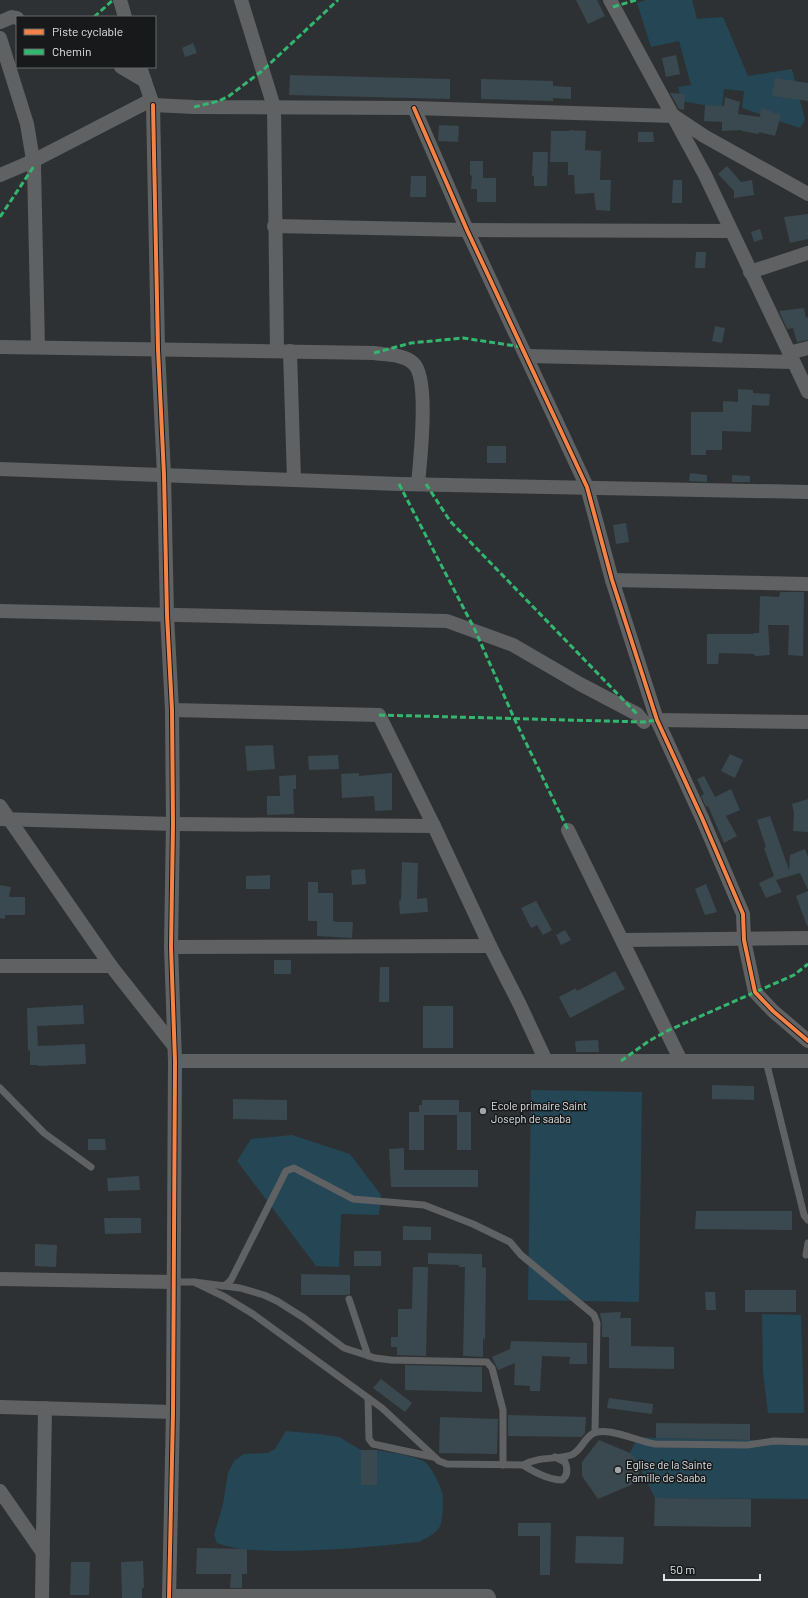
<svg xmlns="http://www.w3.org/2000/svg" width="808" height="1598" viewBox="0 0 808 1598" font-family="Barlow,sans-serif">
<rect width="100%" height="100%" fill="#2e3133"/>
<g fill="#244655">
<path d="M646,0h46l5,19 26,-2 25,59 44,-7 13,51 -5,8 -58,-20 2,-17 -20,-2 -2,19 -41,-7 -3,-14 13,-2 -12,-44 -28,6 -14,-44z"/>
<path d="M531,1090l111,2 -3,210 -111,-2z"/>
<path d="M292,1135l58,19 31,41 -2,20 -38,-1 -2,53 -23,-1 -79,-105 14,-22z"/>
<path d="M762,1314l39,1 3,98h-36l-5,-41z"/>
<path d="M286,1431l33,3 20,3 22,13 1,35h15v-35c14,3 36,5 48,12 6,4 15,23 17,30 2,6 1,31 -3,36 -5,7 -13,10 -20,14 -48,5 -94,9 -142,9 -20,-1 -42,-1 -60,-8l-3,-8 9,-31 5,-31 6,-12 10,-7 24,-1 7,-4z"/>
<path d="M638,1437l18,1 94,2 58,2v57l-153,-1 -20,-40 -5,-5z"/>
</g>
<g fill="#3a484f">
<path d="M576,0h21l8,16 -17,8z"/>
<path d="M193,43l4,10 -12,4 -3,-9z"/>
<path d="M676,55l4,19 -14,3 -4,-19z"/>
<path d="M290,75l160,4v20l-161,-4z"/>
<path d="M775,78l33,5v18l-36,-5z"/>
<path d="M481,79l72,2v5l18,1v12l-18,-1v3l-72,-2z"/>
<path d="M670,93l15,1 -1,16 -5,-1z"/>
<path d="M725,97l15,5 -2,12 22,3 1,-9 20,7 -6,21 -16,-4v2l-17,-3v-1l-20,1v-9l-18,-1 1,-16 19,1z"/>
<path d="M439,125l20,1 -1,16 -20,-1z"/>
<path d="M570,130l16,1 -1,19 16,1 -1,29h11l-1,31 -14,-1 -2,-17 -19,1 -1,-19h-6v-13h-18l1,-31h18z"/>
<path d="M638,132h15l1,10h-16z"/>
<path d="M533,152h15l-1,34h-13v-10h-2z"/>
<path d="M470,161h13v17h13v24h-19v-13h-6l1,-13 -2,-1z"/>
<path d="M727,166l14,16 11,-2 2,15 -20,3v-7l-16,-17z"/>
<path d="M411,176h15v21h-16z"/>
<path d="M673,180h9v23h-10z"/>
<path d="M808,214v25l-18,4 -6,-26z"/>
<path d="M760,229l3,10 -9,3 -3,-10z"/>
<path d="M696,252h10l-1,16h-10z"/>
<path d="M804,308l2,10 2,-1v23l-11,2 -4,-14 -6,1 -8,-18z"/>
<path d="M715,326l10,2 -3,15 -10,-2z"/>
<path d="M738,389l15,1v3l17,1 -1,12 -17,-1 -1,27 -29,-1v19h-16v5h-15v-43h32v-11l15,1z"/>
<rect x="487" y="446" width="19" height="17"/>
<path d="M690,473l17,2v7l-18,-1z"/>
<path d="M732,475l18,1v6h-18z"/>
<path d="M626,523l3,19 -13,2 -3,-19z"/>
<path d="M780,592h24l-1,64 -15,-1 1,-30h-21l2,30 -15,1 -1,-2 -35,-1 -1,11h-11v-30h47v-1h5l1,-37 19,1z"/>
<path d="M273,745l2,24 -28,2 -2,-25z"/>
<path d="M730,754l13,6 -8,18 -14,-7z"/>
<path d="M338,755l1,14 -30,1 -1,-14z"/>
<path d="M359,773v3l33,-3v37l-17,1 -1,-15 -32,2 -1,-24z"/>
<path d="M296,775v14h-3l1,25 -27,1v-19h13l-1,-20z"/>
<path d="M704,776l11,21 16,-8 9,21 -14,6 11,20 -13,7 -16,-37 -2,1 -5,-11 3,-2 -7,-15z"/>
<path d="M808,799v33l-15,-1 1,-18 -2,-9z"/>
<path d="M770,816l19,54 1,-15 15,-6 3,8v33l-8,-17 -24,7 6,12 -16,6 -7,-15 15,-7 -10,-28 2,-1 -9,-27z"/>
<path d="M402,862l16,1 -1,36 10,-1 1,14 -28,2 -1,-13 2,-1z"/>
<path d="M365,869l1,15 -14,1 -1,-15z"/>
<path d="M270,875v14h-24v-13z"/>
<path d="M308,882h10v11h15v28h2v1h18l-1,16 -35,-2v-15h-9z"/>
<path d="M706,884l11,28 -12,3 -10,-26z"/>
<path d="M0,885l11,2 -2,10h16v18h-20v4l-5,-1z"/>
<path d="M808,891v34l-1,1 -11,-30z"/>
<path d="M536,901l16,29 -9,5 -6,-10 -6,3 -10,-20z"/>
<path d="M565,930l6,10 -10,5 -5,-10z"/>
<rect x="274" y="960" width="17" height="14"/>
<path d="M380,967h9v35h-10z"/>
<path d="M615,971l10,18 -55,29 -11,-21 17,-9 1,3z"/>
<path d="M83,1005l1,19 -47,2 1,20 47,-2 1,20 -48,2v-1h-8v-15l-2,1 -1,-43z"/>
<rect x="423" y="1006" width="30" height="42"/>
<path d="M598,1040l1,12h-23l-1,-11z"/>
<path d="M712,1085l42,1v14l-42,-1z"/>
<path d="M233,1099l54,1v20l-54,-1z"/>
<path d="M422,1100h37v12h12v38h-14v-35h-33v35h-15v-38h10v-7h3z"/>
<path d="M88,1139h17l1,11h-18z"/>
<path d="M404,1148v22h74v17h-87l-2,-38z"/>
<path d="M139,1176l1,14 -32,1 -1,-13z"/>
<path d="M696,1211h96v19l-97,-1z"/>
<path d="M104,1218h37v15l-36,1z"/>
<path d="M403,1226l28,1v13h-28z"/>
<path d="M35,1244l22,1 -1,22 -21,-1z"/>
<rect x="354" y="1251" width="27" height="15"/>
<path d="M428,1253l54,1v13l4,1 -1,73 -2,-4v20l-20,-1 2,-89h-6v-2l-31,-1z"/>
<path d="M413,1267h15l-2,89 -29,-1v-8h-6v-10h7v-28h14z"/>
<path d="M301,1274l49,1v19l-4,1h-45z"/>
<rect x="745" y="1290" width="51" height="22"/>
<path d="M705,1292h10l1,18h-10z"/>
<path d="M621,1312l-1,6h11v28l43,1v22l-65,-1v-31h-7v-14l-2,-10z"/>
<path d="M511,1341l76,2v21h-18l1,-7 -28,-1 -2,35h-10v-5l-16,-1 1,-22 -17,7 -6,-13 18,-8z"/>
<path d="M405,1365l77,2v25l-77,-2z"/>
<path d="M381,1379l31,24 -7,9 -32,-24z"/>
<path d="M609,1398l44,6 -1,10 -45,-6z"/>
<path d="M508,1415l78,2 -1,16 -3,4 -74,-1z"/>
<path d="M440,1417l58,2 -1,35 -58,-1z"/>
<path d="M656,1423l94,1v16l-94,-2z"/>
<path d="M599,1440l31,13 5,5 4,8v6l-3,8 -5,5 -33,14 -16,-23v-14z"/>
<rect x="361" y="1450" width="16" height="35"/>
<path d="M655,1498l96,1v28l-97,-1z"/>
<path d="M518,1523h33l-1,52h-10v-39h-22z"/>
<path d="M576,1536l48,1 -1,27 -48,-1z"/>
<path d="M197,1548l50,1v25h-5v14h-12l1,-14h-35z"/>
<path d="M143,1561l1,27h-2v10h-20l-1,-36z"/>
<path d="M71,1562h19l-1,33h-19z"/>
</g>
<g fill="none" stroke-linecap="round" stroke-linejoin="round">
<g stroke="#5f6162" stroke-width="7">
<path d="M766,1061l38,154 4,5"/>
<path d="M0,1088l44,45 47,34"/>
<path d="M806,1255l2,-12"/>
<path d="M173,1282h21l31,15 28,17 129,94 57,53 8,3 76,1"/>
<path d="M194,1282l46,6 24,7 13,6 27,17 40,30 31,10 16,2 96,2 5,6 11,42v55"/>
<path d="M222,1286l5,-2 4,-4 55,-109 8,-3 59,31 71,6 49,19 37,18 11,13 73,60 3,8 -2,109"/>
<path d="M349,1299l19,57"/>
<path d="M368,1398l1,41 4,5 60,13"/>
<path d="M555,1457l10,5c3,7 3,13 -3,18 -14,0 -28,-8 -39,-15 17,-9 31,-5 48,-10 9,-3 13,-16 21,-21 14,-9 47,8 63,10l92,1 27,-4 34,1"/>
</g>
<g stroke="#5f6162" stroke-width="14">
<path d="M120,0l5,17"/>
<path d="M241,0l33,107 3,244"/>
<path d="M610,0l95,175 103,217"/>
<path d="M0,22l12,-5 5,1"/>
<path d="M0,38l27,86 7,42 4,181"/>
<path d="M121,67l24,14"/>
<path d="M140,67l13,38 41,2 220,1 260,8 30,20 104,58"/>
<path d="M153,105l5,244 6,126 3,140 5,95 1,114 -2,123 4,114 -2,351 -4,186"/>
<path d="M414,108l53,122 120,257 25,93 45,140 45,98 41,96 1,26 11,52 18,19 35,30"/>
<path d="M0,175l33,-14 118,-61"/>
<path d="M274,226l193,4 263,1"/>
<path d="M750,272l58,-19"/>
<path d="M0,347l374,6c12,2 29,1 39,10 17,14 7,98 5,121"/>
<path d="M290,351l4,129"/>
<path d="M789,353l19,-5"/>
<path d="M527,356l266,6"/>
<path d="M0,469l399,15 409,8"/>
<path d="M612,580l196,4"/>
<path d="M0,611l447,10 66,24 67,39 57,30 7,8"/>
<path d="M172,710l207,5 55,111 56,120 30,59 26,56"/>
<path d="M657,720l151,2"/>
<path d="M0,806l111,160 63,80"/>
<path d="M0,819l173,5 261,2"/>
<path d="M568,830l113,231"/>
<path d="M623,940l185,-2"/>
<path d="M171,947l319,-1"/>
<path d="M0,966h111"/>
<path d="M175,1061h633"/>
<path d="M0,1279l173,3"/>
<path d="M0,1407l173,5"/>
<path d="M0,1491l43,62"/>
<path d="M169,1596h319l1,2"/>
<path d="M42,1598l3,-190"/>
</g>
<g stroke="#33b770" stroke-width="3" stroke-dasharray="6 3" stroke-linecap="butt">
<path d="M613,7l23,-7"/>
<path d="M94,17l19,-17"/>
<path d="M194,107l25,-6 10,-5 33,-25 76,-71"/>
<path d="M0,217l34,-51"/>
<path d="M374,353l37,-10 52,-5 59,9"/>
<path d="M399,484l76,146 39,88 54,112"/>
<path d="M426,484l24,37 187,193"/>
<path d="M379,715l265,7 13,-2"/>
<path d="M621,1061l28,-20 18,-10 127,-56 14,-11"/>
</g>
<g stroke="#17191a" stroke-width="6">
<g id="cycleway">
<path d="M153,105l5,244 6,126 3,140 5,95 1,114 -2,123 4,114 -2,351 -4,186"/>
<path d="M414,108l53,122 120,257 25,93 45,140 45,98 41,96 1,26 11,52 18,19 35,30"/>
</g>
</g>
<use href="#cycleway" stroke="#f48246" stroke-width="4"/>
</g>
<g fill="#a2a5a7" stroke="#17191a" stroke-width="1.5">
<circle cx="483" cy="1111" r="4"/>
<circle cx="618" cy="1470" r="4"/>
</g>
<g text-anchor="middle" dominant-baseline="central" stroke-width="3" stroke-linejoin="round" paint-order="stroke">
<g font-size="11" fill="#e0e3e5" stroke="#17191a" text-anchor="start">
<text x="491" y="1105">Ecole primaire Saint<tspan x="491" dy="13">Joseph de saaba</tspan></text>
<text x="626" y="1464">Eglise de la Sainte<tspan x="626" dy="13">Famille de Saaba</tspan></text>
</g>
</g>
<rect x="16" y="16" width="140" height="52" fill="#17191a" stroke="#676a6b"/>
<rect x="24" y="29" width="20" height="6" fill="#f48246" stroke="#676a6b"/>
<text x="52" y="36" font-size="12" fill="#e0e3e5">Piste cyclable</text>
<rect x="24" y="49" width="20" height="6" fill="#33b770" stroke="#676a6b"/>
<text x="52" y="56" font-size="12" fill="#e0e3e5">Chemin</text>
<path d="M664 1574v6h96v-6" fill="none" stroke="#e0e3e5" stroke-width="2"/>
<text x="670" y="1574" font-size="12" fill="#e0e3e5" stroke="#17191a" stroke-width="3" paint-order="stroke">50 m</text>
</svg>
